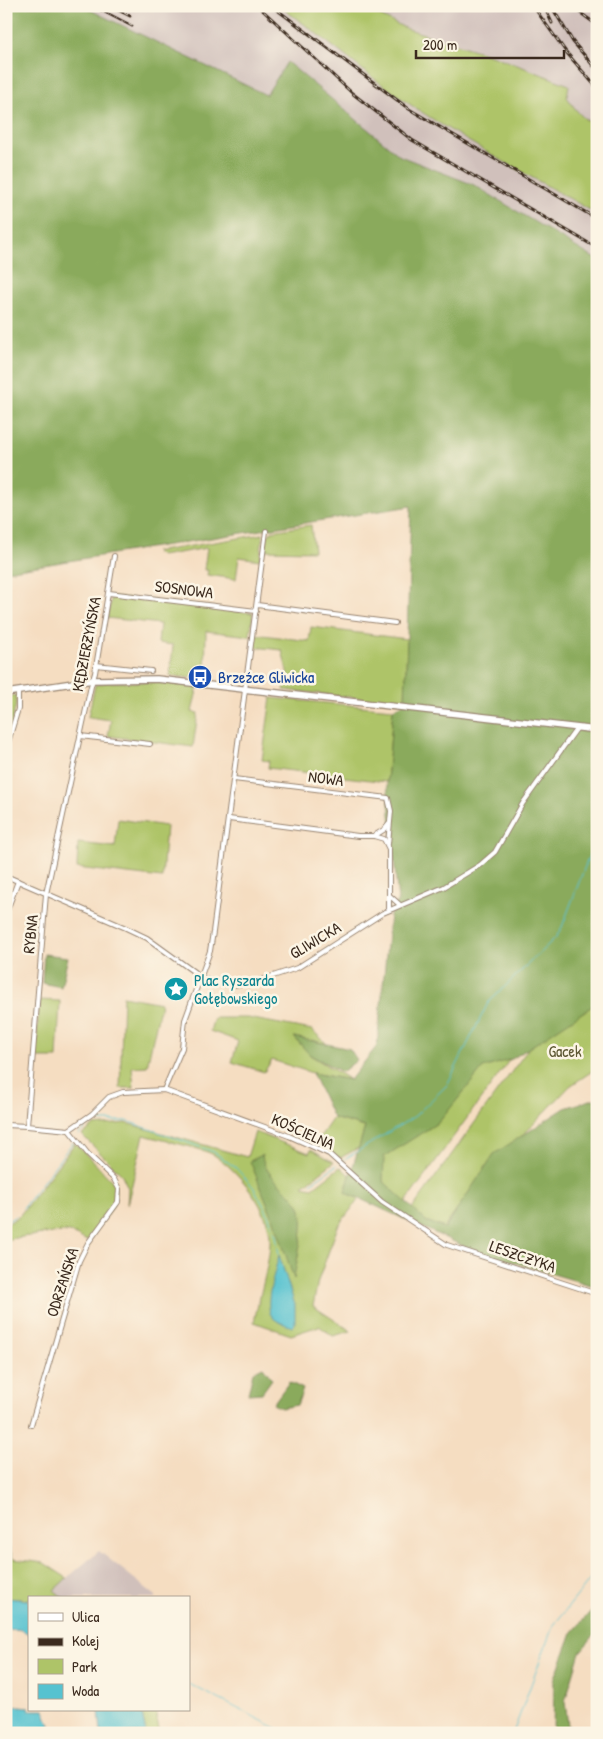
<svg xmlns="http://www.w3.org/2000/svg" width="603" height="1739" viewBox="0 0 603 1739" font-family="'Patrick Hand',sans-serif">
<rect width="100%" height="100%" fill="#fcf5e5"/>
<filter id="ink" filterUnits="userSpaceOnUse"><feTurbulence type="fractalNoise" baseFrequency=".02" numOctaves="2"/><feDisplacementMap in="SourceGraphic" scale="10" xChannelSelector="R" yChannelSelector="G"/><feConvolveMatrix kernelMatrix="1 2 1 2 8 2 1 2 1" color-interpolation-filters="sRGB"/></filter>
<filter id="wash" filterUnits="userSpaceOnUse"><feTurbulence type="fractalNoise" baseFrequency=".0096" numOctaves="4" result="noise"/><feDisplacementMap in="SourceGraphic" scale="20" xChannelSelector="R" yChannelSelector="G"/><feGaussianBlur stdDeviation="1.12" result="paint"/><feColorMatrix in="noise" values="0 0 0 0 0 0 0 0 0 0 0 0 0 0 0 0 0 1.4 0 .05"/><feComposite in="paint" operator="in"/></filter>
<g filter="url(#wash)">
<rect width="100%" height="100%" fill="#f5ddc1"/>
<g fill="#d0c0bb">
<path d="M80,6h517v254l-123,-75 -74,-29 -113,-94 -21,33z"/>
<path d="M99,1551l57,45v2h-93l-10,-8z"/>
</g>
<g fill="#aec468" stroke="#747743">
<path d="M279,6h81l45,22 89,28 75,29 -2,12c8,12 16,24 30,28v89c-70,-40 -144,-78 -209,-125 -37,-27 -71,-57 -109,-83z"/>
<path d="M311,525l3,26 -49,-1 3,-14 4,-5z"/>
<path d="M263,534l-3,26 -21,-3 -3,22 -29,-4 1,-5h-4l3,-22 -46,8 -6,-4z"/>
<path d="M112,596l141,17 -3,23 -44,-5 -1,48 -35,-3 3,-31 -15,-2 2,-19 -53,-6z"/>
<path d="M311,627l96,12 -2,64 -121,-13 4,-15 -6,-25 -28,-3 1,-13 54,7z"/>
<path d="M108,682h46l44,4 -6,26 6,1 -5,34 -85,-11 3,-16 -23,-3 7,-32z"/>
<path d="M16,695v10l-10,39v-47z"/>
<path d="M271,698l122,11 -6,73 -119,-14 1,-7 -7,-1z"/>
<path d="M118,819l48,7 -4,52 -85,-10 1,-25 37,4z"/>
<path d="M597,940l-197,270 -49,-40 9,-9z"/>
<path d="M597,954v114l-27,18 -42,44 -40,38 -47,64 -34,-16z"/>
<path d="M123,996l38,7 -14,63 -15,1 2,21h-14z"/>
<path d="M39,1000l21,1 -3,57h-21z"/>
<path d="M214,1018h34l64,12 15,14 -16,-4 -1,15 40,25 -38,-7 -40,-13 -8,12 -32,-10 6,-21 -28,-10z"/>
<path d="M333,1118l32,9 -5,20 -20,11 -25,-14z"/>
<path d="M126,1123l121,34 8,-25 54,21 2,-4 23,13 -31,24 10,2 27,-21 11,9 -6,16 14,7 -21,27 -20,55 -5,25 38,25 -18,5 -14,-10 -28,9 -37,-13c5,-25 15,-55 16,-79 2,-32 -31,-72 -56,-88 -12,-7 -54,-15 -70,-20l-17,70 1,-17 -6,-13 -40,-40 11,-9z"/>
<path d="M75,1143l38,39c11,21 -14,42 -26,59 -6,-3 -12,-7 -18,-9 -6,-1 -58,6 -63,8v-15l14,-10z"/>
<path d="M6,1539l7,20 31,4 23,15 -13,12 9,8h-34v2l-23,-2z"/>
<path d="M141,1710h14l5,23h-14z"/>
</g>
<g fill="#8aaa5c" stroke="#626a3d">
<path d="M6,6h76l184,89 21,-33 113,94 74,29 123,75v732l-3,13 -82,54 -29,9 -44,54 -55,35 -1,24 43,40 19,7 49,-74 71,-46 32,-10v189l-125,-37 -127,-58 20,-65 -32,-9 -21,-45 38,7 27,-34 13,-131 8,-14 -11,-119 6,-73 12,-6 6,-197 -405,65z"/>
<path d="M44,954l24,3 -7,30 -19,-4z"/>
<path d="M294,1037l56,12 7,11 -15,12 -32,-17z"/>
<path d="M262,1155c2,24 35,38 39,55 5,18 -5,51 -7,69l-20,-59 -24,-59z"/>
<path d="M263,1367l9,12 -10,14 -14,1 5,-22z"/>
<path d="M289,1382l14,7 -6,16 -16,3 -8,-4z"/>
<path d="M597,1604v28l-17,20 -15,50 4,31h-16l1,-53 18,-47z"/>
</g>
<g fill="#56c2d0" stroke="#487677">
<path d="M279,1255l16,50v19l-3,3c-7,-3 -17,-5 -21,-12 -7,-13 5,-46 8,-60z"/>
<path d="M6,1598l23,2v35c-6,-7 -14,-6 -23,-5z"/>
<path d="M20,1706l9,1v3h15l9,23h-47v-25z"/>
<path d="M99,1710h42l5,23h-45z"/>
</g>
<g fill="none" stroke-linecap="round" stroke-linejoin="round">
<g stroke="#56c2d0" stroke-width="1">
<path d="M78,1135l10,-10 9,-4h30l87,31 22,16 18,20 13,24 9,24 3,19"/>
<path d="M340,1162l75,-46 32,-31 41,-82 68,-66 6,-10 35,-92"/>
<path d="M311,1183l26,-18"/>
<path d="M23,1208l50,-66"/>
<path d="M6,1222l10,-6"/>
<path d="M189,1684l97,49"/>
<path d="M513,1733l40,-107 44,-55"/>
</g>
</g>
</g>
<g filter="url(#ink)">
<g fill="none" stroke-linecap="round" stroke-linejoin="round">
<g stroke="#988470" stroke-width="6">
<g id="minor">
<path d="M109,593l147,18"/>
<path d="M257,605l138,18"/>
<path d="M96,665l55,6"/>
<path d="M80,736l70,8"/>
<path d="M6,749l12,-40v-18"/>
<path d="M234,779l154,19 3,13 -3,33"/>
<path d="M229,819l129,17h16l10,3 5,10v61"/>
<path d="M374,836l11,-7 4,-5"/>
<path d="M6,876l120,52 21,10 54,39 13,6 19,2 22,-3 42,-14 86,-55 61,-26 36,-22 15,-13 28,-49 54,-75"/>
<path d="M390,896l10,9"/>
<path d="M6,913l12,-32"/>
<path d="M164,1090l18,-42 3,-28 25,-69 3,-19 53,-401"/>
<path d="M6,1125l21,1"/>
<path d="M69,1130l-42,-4 19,-232 45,-208 4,-13 19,-117"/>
<path d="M69,1130l23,-16 17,-17 14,-5 41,-2 125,46 40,18 53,48 65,43 150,49"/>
<path d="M31,1425l48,-164 9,-18 30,-41 1,-13 -5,-10 -26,-25 -19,-24"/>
</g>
</g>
<g stroke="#988470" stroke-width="8">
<path id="secondary" d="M6,693l87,-13 64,-1 440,51"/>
</g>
<use href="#minor" stroke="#fff" stroke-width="4"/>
<use href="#secondary" stroke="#fff" stroke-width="5.5"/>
<g stroke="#3b2a1e" stroke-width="3">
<g id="rail">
<path d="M93,6l39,20"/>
<path d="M110,6l20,10"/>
<path d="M258,6l94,87 60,47 185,108"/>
<path d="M272,6l137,103 188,110"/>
<path d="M533,6l33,46 31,36"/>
<path d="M544,6l8,17"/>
<path d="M571,6l26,19"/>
<path d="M553,9l20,33 24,28"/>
</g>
</g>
<use href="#rail" stroke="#fcf5e5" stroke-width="1" stroke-dasharray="4" stroke-linecap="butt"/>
</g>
</g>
<defs>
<g id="bus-disc" transform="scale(1.25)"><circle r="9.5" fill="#1a4fb4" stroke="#fcf5e5"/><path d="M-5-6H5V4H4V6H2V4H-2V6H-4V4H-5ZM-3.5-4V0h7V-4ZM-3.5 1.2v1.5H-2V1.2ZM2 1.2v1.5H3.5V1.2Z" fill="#fff"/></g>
<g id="sight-disc" transform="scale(1.25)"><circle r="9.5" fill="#0f9aa8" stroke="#fcf5e5"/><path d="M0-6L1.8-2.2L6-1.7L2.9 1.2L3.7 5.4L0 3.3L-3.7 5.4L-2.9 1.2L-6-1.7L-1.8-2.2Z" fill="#fff"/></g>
</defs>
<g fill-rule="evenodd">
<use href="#bus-disc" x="200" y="677"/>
<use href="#sight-disc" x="176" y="989"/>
</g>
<g text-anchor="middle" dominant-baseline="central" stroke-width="5" stroke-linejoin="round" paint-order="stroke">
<g font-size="16" fill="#3b2a1e" stroke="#fcf5e5">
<text transform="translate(184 589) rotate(7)">SOSNOWA</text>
<text transform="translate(86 644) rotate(-79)">KĘDZIERZYŃSKA</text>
<text transform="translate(326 778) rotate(7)">NOWA</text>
<text transform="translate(30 934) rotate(-84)">RYBNA</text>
<text transform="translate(315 940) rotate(-31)">GLIWICKA</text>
<text transform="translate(303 1131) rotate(24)">KOŚCIELNA</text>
<text transform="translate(523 1256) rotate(19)">LESZCZYKA</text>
<text transform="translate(62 1282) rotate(-72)">ODRZAŃSKA</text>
</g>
<g font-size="16" fill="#164399" stroke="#fcf5e5" text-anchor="start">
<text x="218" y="677">Brzeźce Gliwicka</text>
</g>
<g font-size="16" fill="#0d838f" stroke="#fcf5e5" text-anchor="start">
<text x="194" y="980">Plac Ryszarda<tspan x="194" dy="18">Gołębowskiego</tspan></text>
</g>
<g font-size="16" fill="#5e5834" stroke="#fcf5e5">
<text x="565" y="1051">Gacek</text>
</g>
</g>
<rect width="603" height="1739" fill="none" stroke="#fcf5e5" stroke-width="25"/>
<rect x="28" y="1596" width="162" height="115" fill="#fcf5e5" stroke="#afa495"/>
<rect x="38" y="1613" width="25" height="8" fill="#ffffff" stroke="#afa495"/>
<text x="72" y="1622" font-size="15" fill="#3b2a1e">Ulica</text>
<rect x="38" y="1638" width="25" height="8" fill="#3b2a1e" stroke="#afa495"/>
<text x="72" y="1646" font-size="15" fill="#3b2a1e">Kolej</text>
<rect x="38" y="1659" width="25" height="15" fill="#aec468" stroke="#afa495"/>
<text x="72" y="1672" font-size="15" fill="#3b2a1e">Park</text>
<rect x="38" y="1684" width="25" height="15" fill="#56c2d0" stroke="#afa495"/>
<text x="72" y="1696" font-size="15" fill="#3b2a1e">Woda</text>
<path d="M416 50v8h148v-8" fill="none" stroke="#3b2a1e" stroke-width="2.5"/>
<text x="423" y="50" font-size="15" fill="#3b2a1e" stroke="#fcf5e5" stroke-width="4" paint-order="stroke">200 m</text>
</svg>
